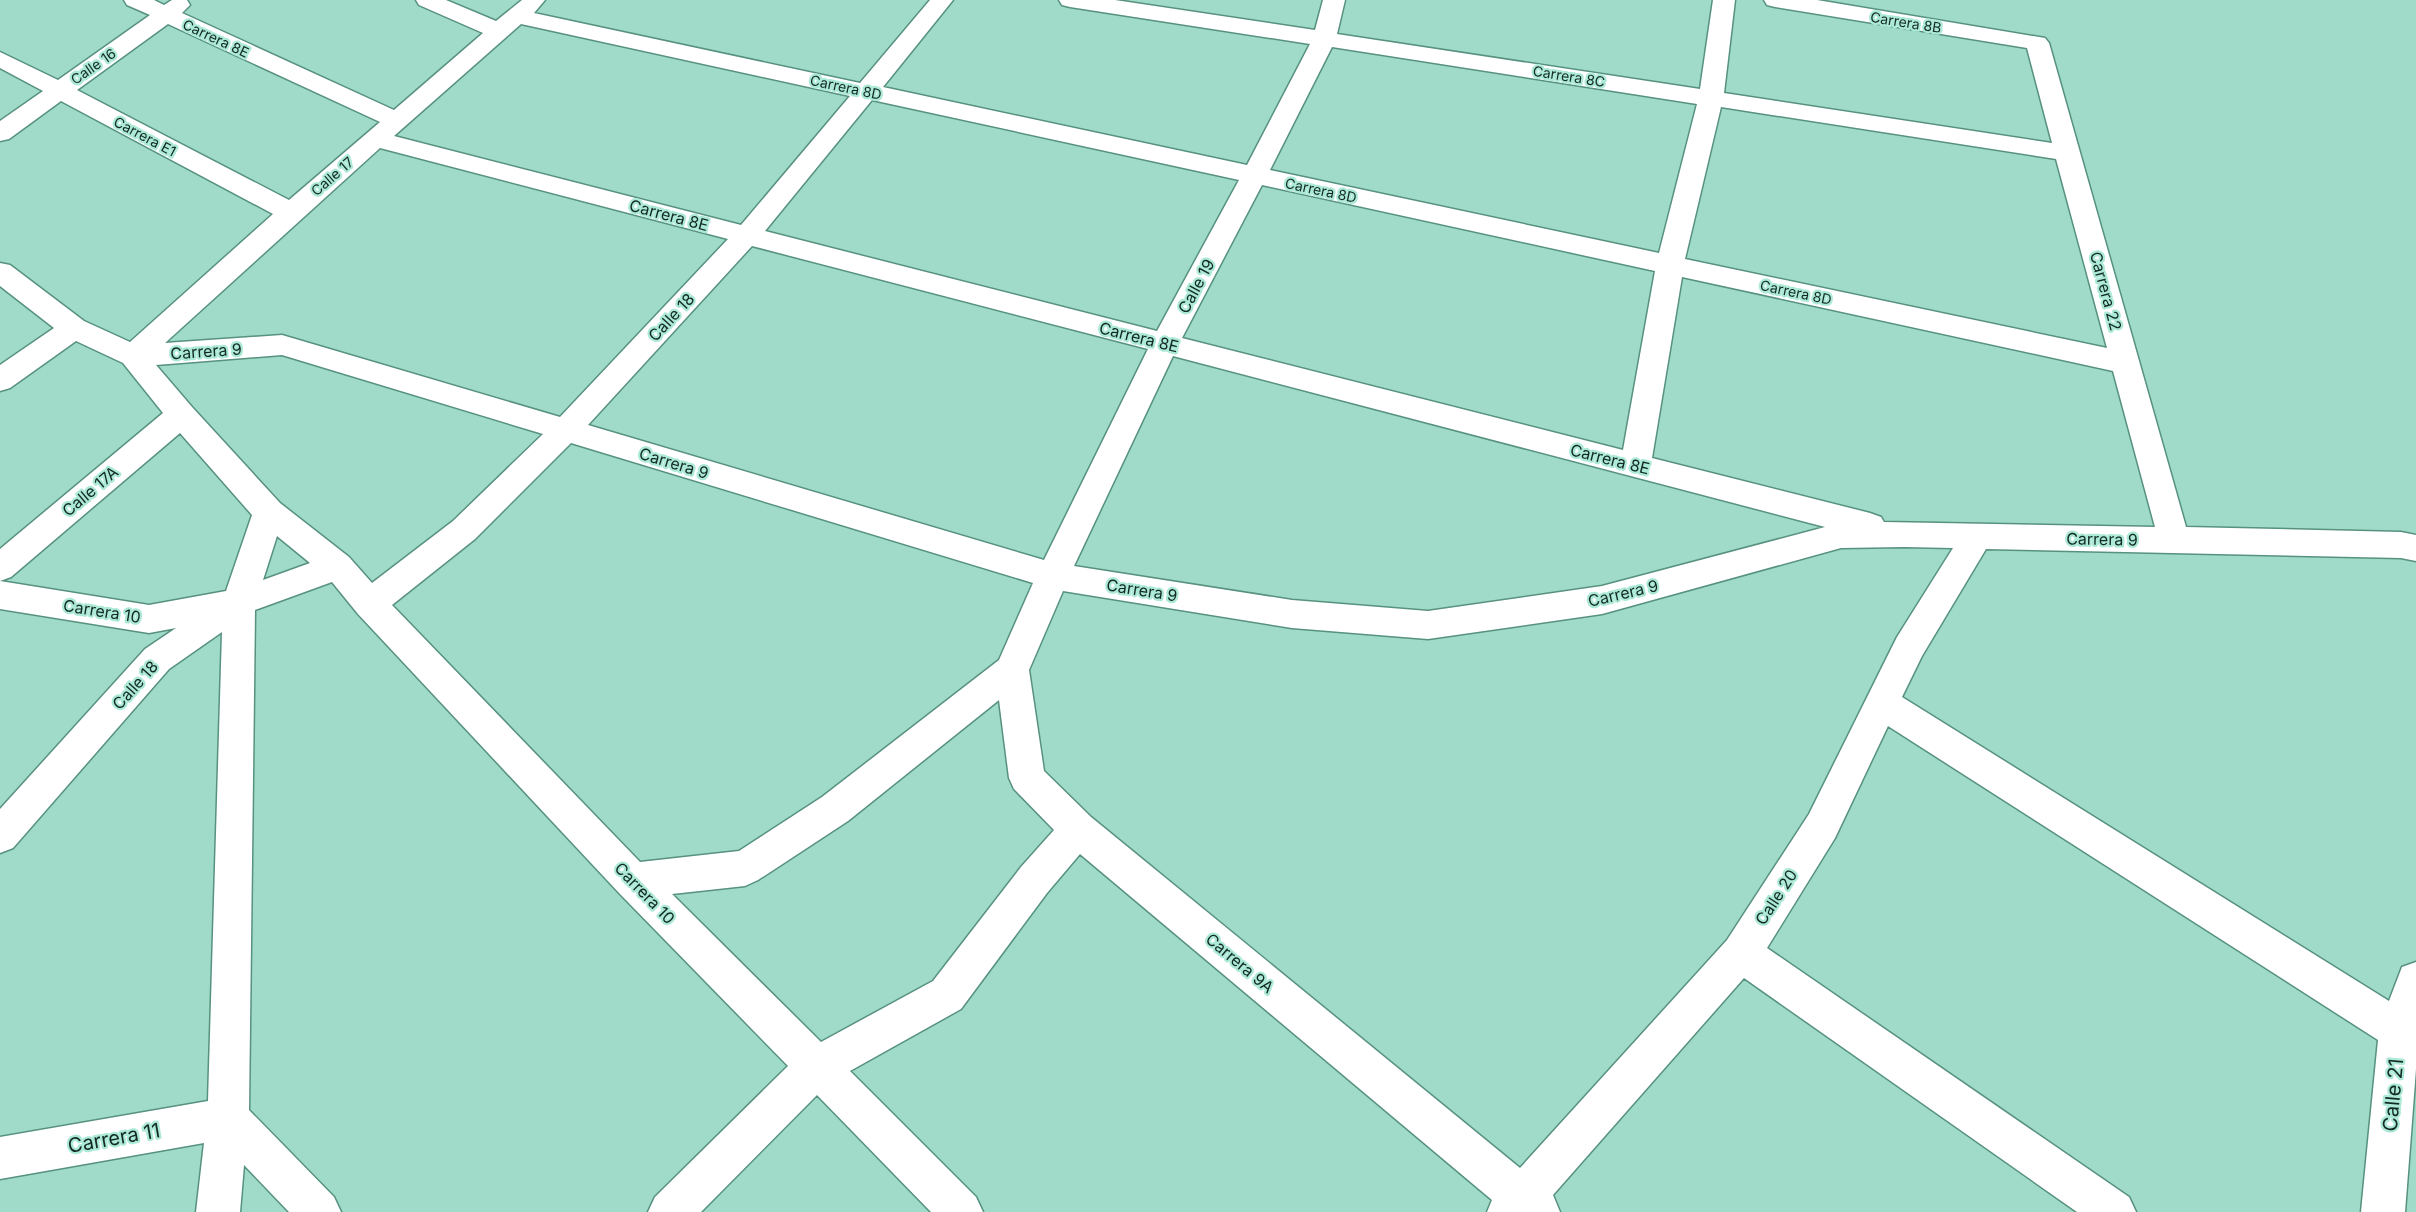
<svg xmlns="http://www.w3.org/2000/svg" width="2416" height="1212" viewBox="0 0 2416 1212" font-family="Inter,sans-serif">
<rect width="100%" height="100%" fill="#a0dbc9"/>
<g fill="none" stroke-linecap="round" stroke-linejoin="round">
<g stroke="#579180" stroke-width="3">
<path id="minor" d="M124,0h30l10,5 8,-5h15l3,5 -8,8 212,97 89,-77 -64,-28 -3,-5h30l50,21 26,-21h23l-11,13 326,70 70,-83h23l-70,87 364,78 63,-121 -240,-37 -8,-2 -3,-5h56l200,30 8,-30h22l-8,34 363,55 13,-89h22l-11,93 328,50 -25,-95 -252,-41 -8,-2 -3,-5h53l228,38 4,5 137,484 215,5 15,3v26l-15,-3 -415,-9 -64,107 -20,41 487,304 13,-34 14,-5v107l-11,143h-44l17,-172 -490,-314 -53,112 -68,110 362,249 7,15h-59l-333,-234 -191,217 7,17h-73l5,-12 -412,-346 -33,39 -86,116 -111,62 126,126 7,15h-52l-114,-117 -116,117h-53l7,-15 133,-131 -168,-172 -262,-280 -26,-32 -77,28 -6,500 85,87 7,15h-52l-45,-47 -4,47h-44l8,-69 -204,36v-42l208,-36 14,-469 -53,37 -156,179 -13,5v-44l145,-160 31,-21 -27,5 -149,-24v-28l149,24 77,-14 26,-76 -72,-82 -169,144 -11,4v-32l163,-136 -40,-50 -47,-22 -66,47 -10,3v-26l54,-37 -54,-42v-23l10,2 74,56 46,21 143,-128 -212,-113 -52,38 -9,2v-20l43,-30 -43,-23v-16l58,28 92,-65 -23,-10zM168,24l212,98 -91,78 -212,-110zM521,24l329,72 -109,129 -347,-89zM1332,47l365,57 -38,149 -389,-83zM872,100l367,80 -82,151 -392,-100zM1721,107l335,52 51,189 -422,-89zM380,148l348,91 -168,178 -278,-82 -117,8zM1262,185l393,86 -32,179 -441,-112zM752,246l396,103 -104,211 -456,-135zM1682,277l431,94 42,156 -271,-5 -3,-5 -11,-4 -218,-55zM282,355l261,79 -90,87 -81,62 -23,-26 -69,-54 -88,-96 -36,-42zM1173,356l652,171 -223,59 -174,25 -136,-11 -218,-34zM571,443l462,140 -34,77 -177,137 -83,54 -99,11 -248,-257 83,-66zM277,536l33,27 -47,17zM1904,547l49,1 -56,89 -88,177 -82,126 -207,228 -429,-351 -47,-46 -15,-101 34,-79 229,37 136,11 174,-25 239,-66zM999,700l10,78 5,11 40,41 -33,37 -88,114 -112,61 -149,-148 73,-8 13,-6 90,-59z"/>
</g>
<use href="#minor" fill="#fff" fill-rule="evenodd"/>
</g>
<g text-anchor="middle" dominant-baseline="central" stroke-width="4.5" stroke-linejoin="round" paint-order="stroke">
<g font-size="14" fill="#122a23" stroke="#ace9d6">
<text transform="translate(1906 22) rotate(9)">Carrera 8B</text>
<text transform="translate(216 38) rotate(25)">Carrera 8E</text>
<text transform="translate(93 66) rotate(-35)">Calle 16</text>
<text transform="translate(1569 76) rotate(9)">Carrera 8C</text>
<text transform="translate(846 87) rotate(12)">Carrera 8D</text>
<text transform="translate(145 136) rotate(28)">Carrera E1</text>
<text transform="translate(332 176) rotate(-41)">Calle 17</text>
<text transform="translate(1321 190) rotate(12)">Carrera 8D</text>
<text transform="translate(1796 292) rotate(12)">Carrera 8D</text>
</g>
<g font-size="16" fill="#122a23" stroke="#ace9d6">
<text transform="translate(669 215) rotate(15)">Carrera 8E</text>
<text transform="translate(1196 286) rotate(-62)">Calle 19</text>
<text transform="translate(2106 291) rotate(75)">Carrera 22</text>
<text transform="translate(671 317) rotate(-47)">Calle 18</text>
<text transform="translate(1139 337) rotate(14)">Carrera 8E</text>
<text transform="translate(206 351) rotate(-4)">Carrera 9</text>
<text transform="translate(1610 459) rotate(14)">Carrera 8E</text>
<text transform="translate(674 463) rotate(17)">Carrera 9</text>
<text transform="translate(90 491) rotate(-40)">Calle 17A</text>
<text transform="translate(2102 539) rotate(1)">Carrera 9</text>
<text transform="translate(1142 590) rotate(9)">Carrera 9</text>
<text transform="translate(1623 593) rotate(-13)">Carrera 9</text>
<text transform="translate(102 611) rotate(9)">Carrera 10</text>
<text transform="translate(135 685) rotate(-48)">Calle 18</text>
<text transform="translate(645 893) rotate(46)">Carrera 10</text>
<text transform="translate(1776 897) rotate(-57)">Calle 20</text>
<text transform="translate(1240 963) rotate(40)">Carrera 9A</text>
</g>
<g font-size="20" fill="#122a23" stroke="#ace9d6">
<text transform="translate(2393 1095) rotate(-85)">Calle 21</text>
<text transform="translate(114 1138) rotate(-10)">Carrera 11</text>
</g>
</g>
</svg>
